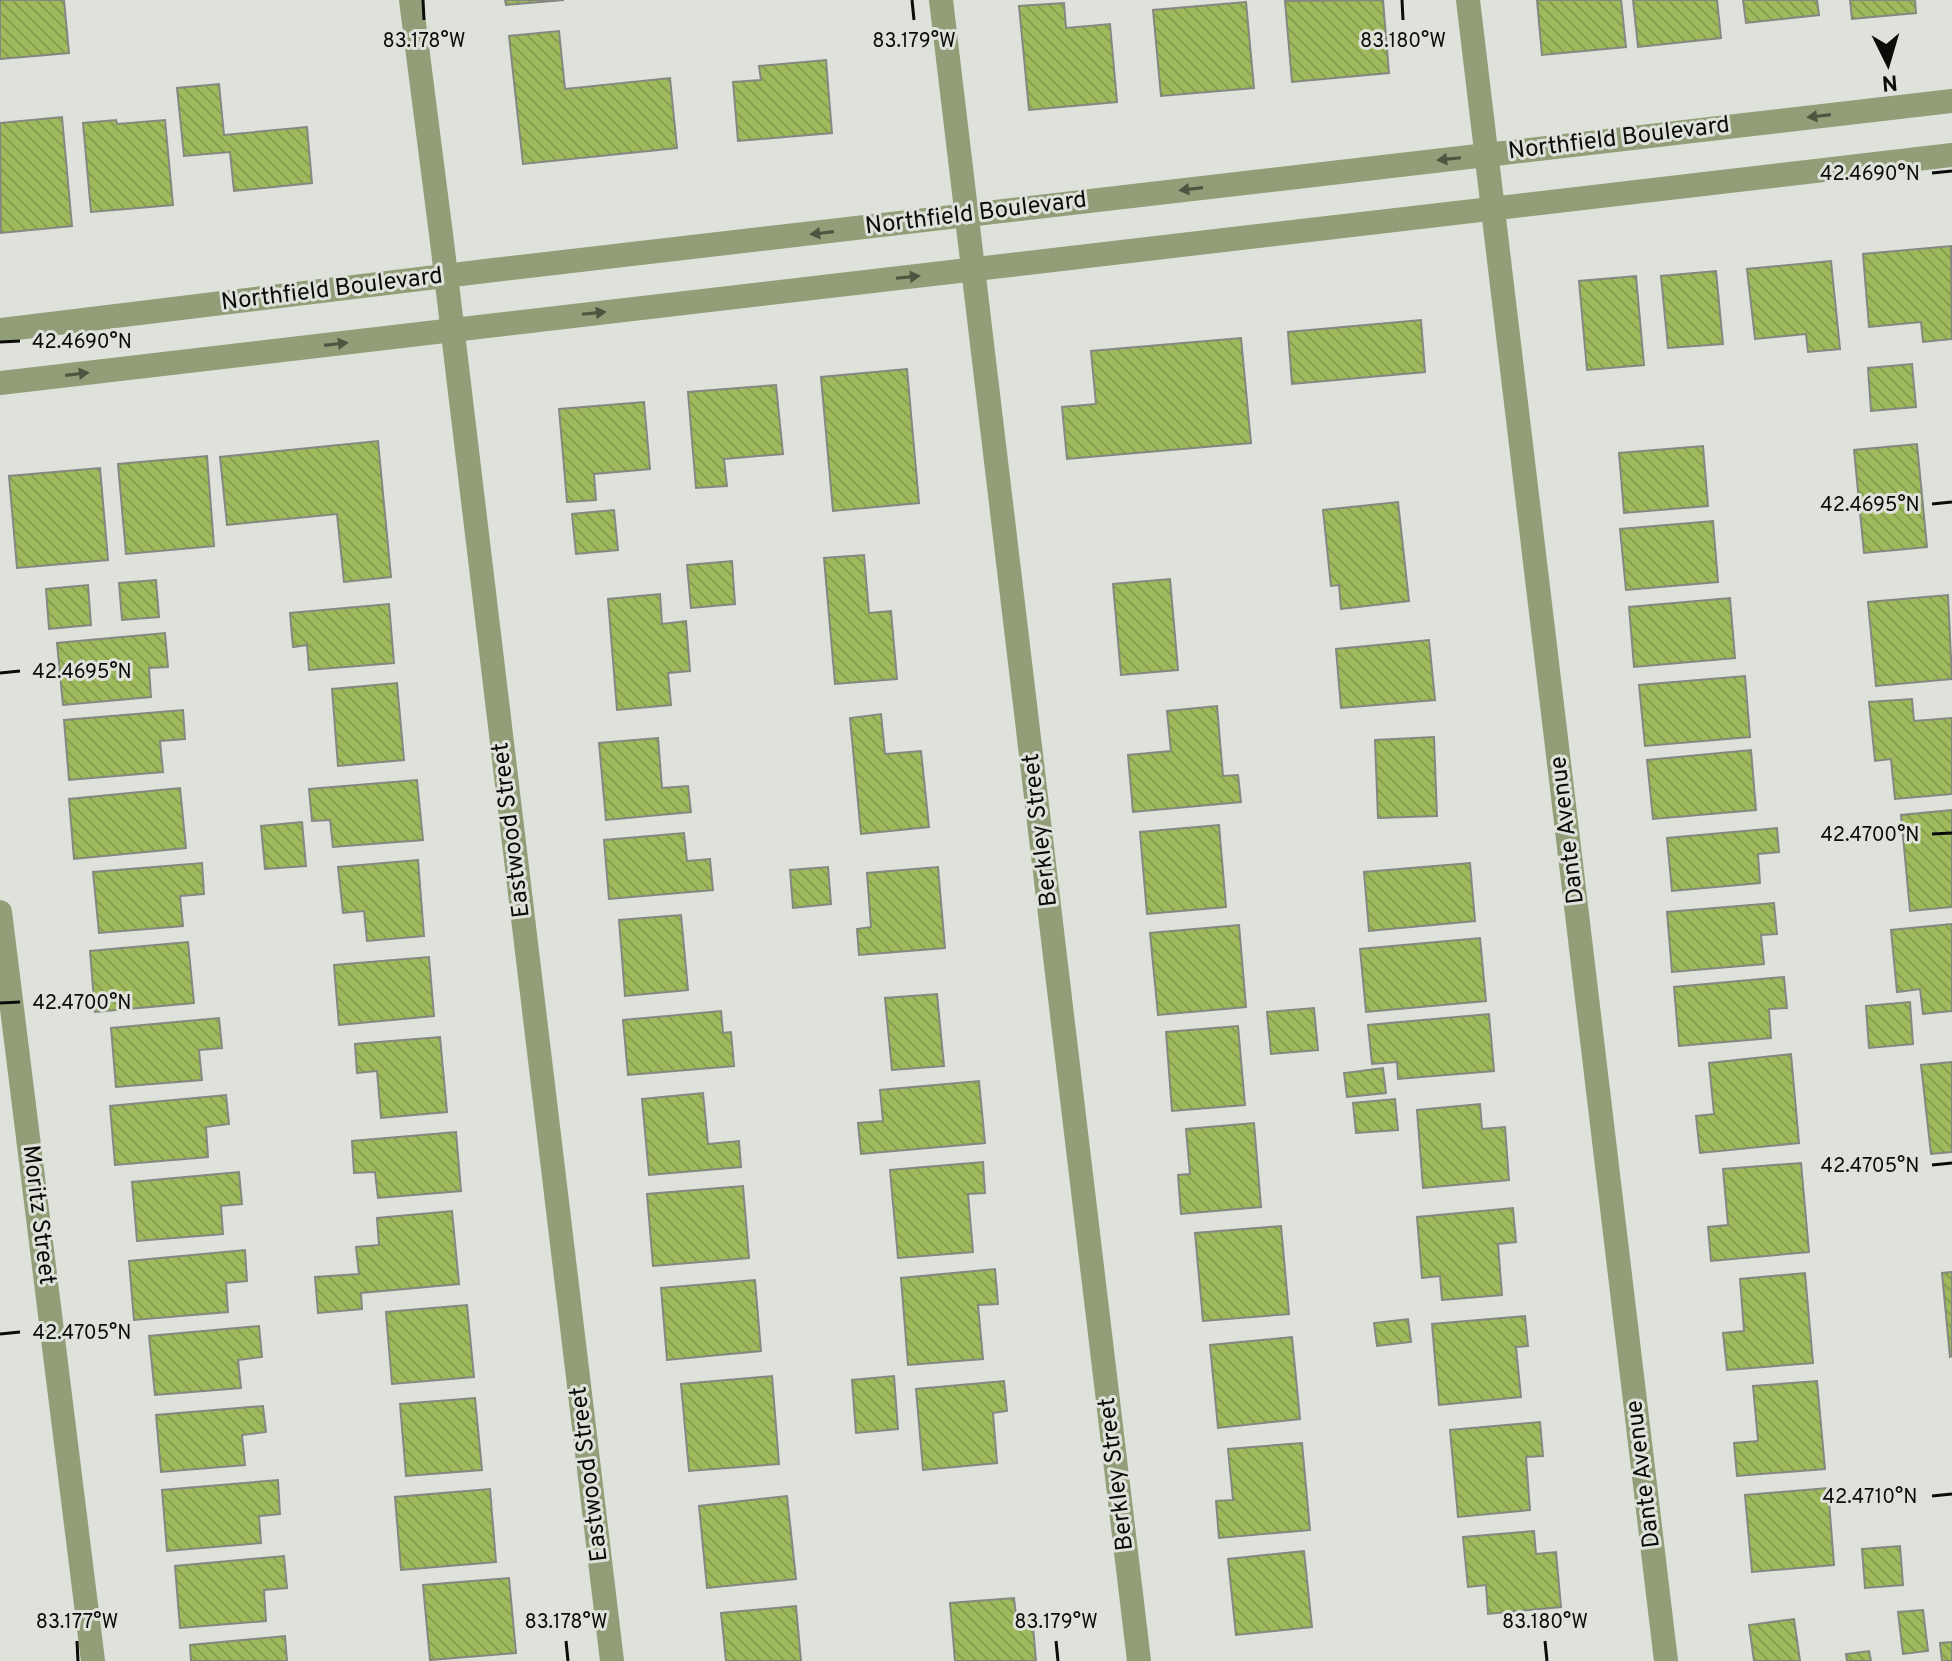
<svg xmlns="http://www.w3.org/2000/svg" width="1952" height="1661" viewBox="0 0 1952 1661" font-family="Overpass,sans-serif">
<defs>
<pattern id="building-back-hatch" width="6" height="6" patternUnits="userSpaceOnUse" patternTransform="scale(2)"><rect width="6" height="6" fill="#9eba5c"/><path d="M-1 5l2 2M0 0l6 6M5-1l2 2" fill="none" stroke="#879f4f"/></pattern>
</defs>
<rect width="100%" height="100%" fill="#dfe2da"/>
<g fill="url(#building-back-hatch)" stroke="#858881" stroke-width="2">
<path d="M0,0h64l5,53 -69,6z"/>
<path d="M505,0h59l-58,5z"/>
<path d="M1383,0l6,73 -97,9 -7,-81z"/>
<path d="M1537,0h84l5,47 -84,8z"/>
<path d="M1633,0h84l4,38 -83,9z"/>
<path d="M1743,0h74l2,15 -73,8z"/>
<path d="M1850,0h65l1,13 -64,6z"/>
<path d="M1246,2l8,86 -93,8 -8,-86z"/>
<path d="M1064,3l2,25 44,-4 7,78 -88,8 -10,-104z"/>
<path d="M559,31l6,58 105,-11 7,70 -154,16 -14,-128z"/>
<path d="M826,60l6,73 -94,8 -5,-59 28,-2 -2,-14z"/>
<path d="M219,84l5,51 83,-8 5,56 -78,8 -4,-39 -46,4 -7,-68z"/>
<path d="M62,117l10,109 -71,7 -1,-110z"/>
<path d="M116,120l1,4 48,-4 8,85 -82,7 -8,-89z"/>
<path d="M1951,246l1,93 -29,3 -2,-20 -52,5 -6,-73z"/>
<path d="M1831,261l9,88 -32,3 -2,-18 -51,5 -8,-70z"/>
<path d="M1716,271l7,73 -55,4 -7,-72z"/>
<path d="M1636,276l8,89 -57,5 -8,-89z"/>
<path d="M1421,320l4,52 -133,12 -4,-52z"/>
<path d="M1241,338l10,105 -184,16 -5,-52 34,-3 -5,-53z"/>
<path d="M1912,364l4,43 -45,4 -3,-43z"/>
<path d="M907,369l12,134 -86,8 -12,-134z"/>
<path d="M776,385l7,69 -59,5 3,27 -31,2 -8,-96z"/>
<path d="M644,402l6,67 -56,5 2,26 -29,2 -8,-93z"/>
<path d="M378,441l13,136 -47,5 -7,-68 -110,11 -7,-68z"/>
<path d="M1917,444l10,103 -63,6 -10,-103z"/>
<path d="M1703,446l5,60 -84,7 -5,-60z"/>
<path d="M207,456l7,90 -88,8 -8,-90z"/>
<path d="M100,468l8,92 -91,8 -8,-92z"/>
<path d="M1398,502l11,99 -68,8 -2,-24 -8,1 -8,-76z"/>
<path d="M614,510l4,40 -42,4 -4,-40z"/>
<path d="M1713,521l5,61 -92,8 -6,-61z"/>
<path d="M864,555l5,58 22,-2 6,68 -62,5 -11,-126z"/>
<path d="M732,561l3,43 -44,4 -4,-43z"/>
<path d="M1170,579l8,91 -57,5 -8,-91z"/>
<path d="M156,580l3,37 -37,3 -3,-37z"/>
<path d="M88,585l3,40 -42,4 -3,-40z"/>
<path d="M660,594l2,30 24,-3 4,50 -22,2 3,32 -54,5 -9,-111z"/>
<path d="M1948,595l4,84 -76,7 -8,-84z"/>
<path d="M1730,598l5,60 -101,9 -5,-60z"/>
<path d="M389,604l5,59 -85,7 -2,-25 -14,2 -3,-34z"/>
<path d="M165,633l3,34 -19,1 2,29 -88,8 -6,-62z"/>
<path d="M1429,640l6,60 -94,8 -5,-59z"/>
<path d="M1745,676l5,61 -105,9 -6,-61z"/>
<path d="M397,683l7,77 -66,6 -6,-77z"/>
<path d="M1912,699l2,22 38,-3v76l-57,5 -4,-40 -16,2 -6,-59z"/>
<path d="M1217,706l6,70 15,-1 3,27 -108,10 -5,-57 43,-4 -4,-40z"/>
<path d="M183,710l2,29 -25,2 3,31 -94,8 -5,-60z"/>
<path d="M881,714l4,40 36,-3 8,76 -68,7 -11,-116z"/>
<path d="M1434,737l3,79 -59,2 -3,-78z"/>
<path d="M658,738l4,50 26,-2 3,26 -85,8 -7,-77z"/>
<path d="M1751,750l5,60 -103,9 -6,-59z"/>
<path d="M417,780l6,60 -90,7 -3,-27 -18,1 -3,-32z"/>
<path d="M180,788l6,60 -112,11 -5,-60z"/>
<path d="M1952,810v97l-42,4 -9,-96z"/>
<path d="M302,822l4,44 -41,3 -4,-43z"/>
<path d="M1219,825l7,82 -79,7 -7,-82z"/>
<path d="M1777,828l2,24 -21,2 2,29 -88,8 -5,-53z"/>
<path d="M684,833l3,28 23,-2 3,31 -104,9 -5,-59z"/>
<path d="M418,860l6,76 -57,5 -3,-30 -21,2 -5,-46z"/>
<path d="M202,863l2,31 -24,2 3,30 -84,7 -6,-61z"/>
<path d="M1470,863l5,58 -106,10 -5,-59z"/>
<path d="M828,867l3,37 -38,4 -3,-38z"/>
<path d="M938,867l7,81 -86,7 -2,-26 14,-2 -4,-54z"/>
<path d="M1774,903l3,31 -16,1 3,29 -92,8 -5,-60z"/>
<path d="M681,915l7,75 -63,6 -6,-76z"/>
<path d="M1952,924v87l-29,3 -3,-25 -23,3 -6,-62z"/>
<path d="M1239,925l7,82 -88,8 -8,-82z"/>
<path d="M1480,938l6,63 -120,11 -6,-63z"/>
<path d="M188,942l6,61 -99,9 -5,-61z"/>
<path d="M429,957l5,59 -95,9 -5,-60z"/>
<path d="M1784,977l3,31 -18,1 2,29 -92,8 -5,-59z"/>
<path d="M937,994l7,72 -52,4 -7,-72z"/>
<path d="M1910,1002l3,42 -44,4 -3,-42z"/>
<path d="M1314,1008l4,42 -47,4 -4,-42z"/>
<path d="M721,1011l2,22 8,-1 3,34 -106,9 -5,-55z"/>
<path d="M1489,1014l5,57 -96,8 -1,-17 -25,2 -4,-39z"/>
<path d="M219,1018l3,30 -23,2 3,30 -86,7 -5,-59z"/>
<path d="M1238,1026l7,79 -73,6 -6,-79z"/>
<path d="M440,1037l7,75 -66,6 -4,-47 -20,2 -2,-29z"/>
<path d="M1791,1054l8,89 -99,10 -4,-37 18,-2 -5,-51z"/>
<path d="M1952,1062v90l-21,2 -10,-89z"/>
<path d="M1383,1068l3,25 -39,4 -3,-24z"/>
<path d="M979,1081l6,62 -124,11 -3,-31 25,-2 -3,-31z"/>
<path d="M703,1093l5,51 31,-3 2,26 -92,8 -7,-76z"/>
<path d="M226,1095l3,29 -23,3 2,30 -93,8 -5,-59z"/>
<path d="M1395,1099l3,31 -42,3 -3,-30z"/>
<path d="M1480,1104l2,25 23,-2 4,53 -86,8 -6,-78z"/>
<path d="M1254,1123l7,84 -80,7 -3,-39 12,-1 -4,-45z"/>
<path d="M456,1132l5,59 -83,7 -3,-26 -21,1 -2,-32z"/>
<path d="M983,1162l2,31 -17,1 5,58 -75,6 -8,-88z"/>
<path d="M1801,1163l8,89 -98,9 -3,-34 20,-2 -5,-56z"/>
<path d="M239,1172l3,32 -21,2 2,28 -86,7 -5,-59z"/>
<path d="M743,1186l6,72 -96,8 -6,-72z"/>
<path d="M1513,1208l3,34 -18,2 4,51 -60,5 -2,-24 -18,2 -5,-61z"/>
<path d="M452,1211l7,73 -98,9 1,16 -44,4 -3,-36 44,-3 -3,-27 23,-2 -2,-27z"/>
<path d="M1281,1226l8,88 -86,7 -8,-88z"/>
<path d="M245,1250l2,31 -21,2 2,29 -94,8 -5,-59z"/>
<path d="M995,1269l3,35 -20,1 5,54 -75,6 -7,-87z"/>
<path d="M1952,1272v84l-2,1 -8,-84z"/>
<path d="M1805,1273l8,90 -86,7 -4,-37 21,-2 -4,-52z"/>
<path d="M755,1280l6,71 -94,9 -6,-72z"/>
<path d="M467,1305l7,72 -82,7 -6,-72z"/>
<path d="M1525,1316l3,30 -12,1 5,50 -82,8 -7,-81z"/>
<path d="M1408,1319l3,23 -34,4 -3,-23z"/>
<path d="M259,1326l3,31 -24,3 3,28 -86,7 -6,-59z"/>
<path d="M1292,1337l8,82 -82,9 -8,-83z"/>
<path d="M772,1376l7,88 -90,7 -8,-87z"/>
<path d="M894,1376l4,53 -42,4 -4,-53z"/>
<path d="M1004,1381l3,30 -14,2 4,50 -74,7 -7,-81z"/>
<path d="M1817,1381l8,88 -88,7 -3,-33 24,-2 -5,-55z"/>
<path d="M475,1398l7,72 -76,6 -6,-72z"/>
<path d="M263,1406l3,26 -24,3 3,30 -84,7 -5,-57z"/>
<path d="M1540,1422l3,34 -17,1 4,53 -72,7 -8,-87z"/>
<path d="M1302,1443l8,87 -91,8 -3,-37 17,-1 -5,-51z"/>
<path d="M278,1480l2,34 -21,2 2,27 -94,8 -5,-61z"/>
<path d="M1828,1488l6,77 -82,7 -7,-77z"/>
<path d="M490,1489l6,73 -95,8 -6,-73z"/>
<path d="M787,1496l9,83 -89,9 -8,-82z"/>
<path d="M1534,1531l2,23 20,-2 5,55 -73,7 -2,-29 -18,2 -5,-50z"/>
<path d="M1900,1546l3,39 -38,3 -3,-39z"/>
<path d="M1304,1551l8,76 -76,8 -8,-76z"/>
<path d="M284,1556l3,32 -23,2 2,31 -86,7 -5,-62z"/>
<path d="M509,1578l7,75 -86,7 -7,-75z"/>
<path d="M1014,1598l2,17 16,-1 4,47h-81l-5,-58z"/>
<path d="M796,1606l5,55h-75l-5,-48z"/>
<path d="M1923,1610l5,41 -25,3 -5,-42z"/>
<path d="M1794,1619l6,42h-46l-5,-36z"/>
<path d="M285,1636l2,25h-96l-1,-16z"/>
<path d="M1952,1642v19h-10l-2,-18z"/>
<path d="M1869,1651l2,10h-24l-1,-7z"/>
</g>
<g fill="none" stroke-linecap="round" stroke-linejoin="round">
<g stroke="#919e78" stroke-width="24">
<path d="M411,0l31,242 170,1419"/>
<path d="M941,0l198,1661"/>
<path d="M1468,0l198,1661"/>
<path d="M0,330l494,-60 1458,-169"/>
<path d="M0,383l1952,-228"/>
<path d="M0,912l93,749"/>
</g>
</g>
<defs><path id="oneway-solid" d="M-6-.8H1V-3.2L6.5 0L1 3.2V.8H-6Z" transform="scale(2)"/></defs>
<g fill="#4e5541">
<use href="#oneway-solid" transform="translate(1819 116) rotate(173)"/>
<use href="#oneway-solid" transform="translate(1449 159) rotate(174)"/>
<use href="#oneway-solid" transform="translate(1191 189) rotate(173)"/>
<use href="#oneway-solid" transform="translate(822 233) rotate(173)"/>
<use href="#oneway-solid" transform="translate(908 277) rotate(-6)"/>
<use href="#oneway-solid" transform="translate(594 313) rotate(-6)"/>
<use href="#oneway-solid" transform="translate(336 344) rotate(-7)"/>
<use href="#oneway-solid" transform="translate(77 374) rotate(-7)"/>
</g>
<path fill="none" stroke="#0b0c0a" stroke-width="3" d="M423,0l1,20M912,0l2,20M1402,0l1,20M1932,173l20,-2M0,342l20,-1M1932,504l20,-2M0,673l20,-2M1932,834l20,-1M0,1003l20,-1M1932,1165l20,-2M0,1334l20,-2M1932,1496l20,-2M77,1641l1,20M566,1641l2,20M1056,1641l2,20M1545,1641l2,20"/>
<g text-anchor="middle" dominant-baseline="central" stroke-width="6" stroke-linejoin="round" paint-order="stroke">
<g font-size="24" fill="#0b0c0a" stroke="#dfe2da">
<text transform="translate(1619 139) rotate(-7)">Northfield Boulevard</text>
<text transform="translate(976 214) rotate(-7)">Northfield Boulevard</text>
<text transform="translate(332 290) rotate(-7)">Northfield Boulevard</text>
<text transform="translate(512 830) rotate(-97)">Eastwood Street</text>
<text transform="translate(1041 830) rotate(-97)">Berkley Street</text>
<text transform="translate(1568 830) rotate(-97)">Dante Avenue</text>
<text transform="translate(38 1215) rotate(83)">Moritz Street</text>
<text transform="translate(590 1474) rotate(-97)">Eastwood Street</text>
<text transform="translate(1117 1474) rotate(-97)">Berkley Street</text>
<text transform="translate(1644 1474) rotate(-97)">Dante Avenue</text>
</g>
</g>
<g font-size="20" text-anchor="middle" fill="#0b0c0a" stroke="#dfe2da" stroke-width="6" stroke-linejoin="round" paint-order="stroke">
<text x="424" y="47">83.178°W</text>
<text x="914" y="47">83.179°W</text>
<text x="1403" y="47">83.180°W</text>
<text x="1870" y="180">42.4690°N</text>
<text x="82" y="348">42.4690°N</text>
<text x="1870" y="511">42.4695°N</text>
<text x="82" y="678">42.4695°N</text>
<text x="1870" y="841">42.4700°N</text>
<text x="82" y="1009">42.4700°N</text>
<text x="1870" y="1172">42.4705°N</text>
<text x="82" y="1339">42.4705°N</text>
<text x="1870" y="1503">42.4710°N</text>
<text x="77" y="1628">83.177°W</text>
<text x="566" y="1628">83.178°W</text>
<text x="1056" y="1628">83.179°W</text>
<text x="1545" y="1628">83.180°W</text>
</g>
<g transform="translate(1888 64) rotate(175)" stroke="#dfe2da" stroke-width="6" paint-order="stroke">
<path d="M0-6L14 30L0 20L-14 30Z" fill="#0b0c0a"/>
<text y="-12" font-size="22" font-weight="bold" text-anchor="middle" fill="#0b0c0a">N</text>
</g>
</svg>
